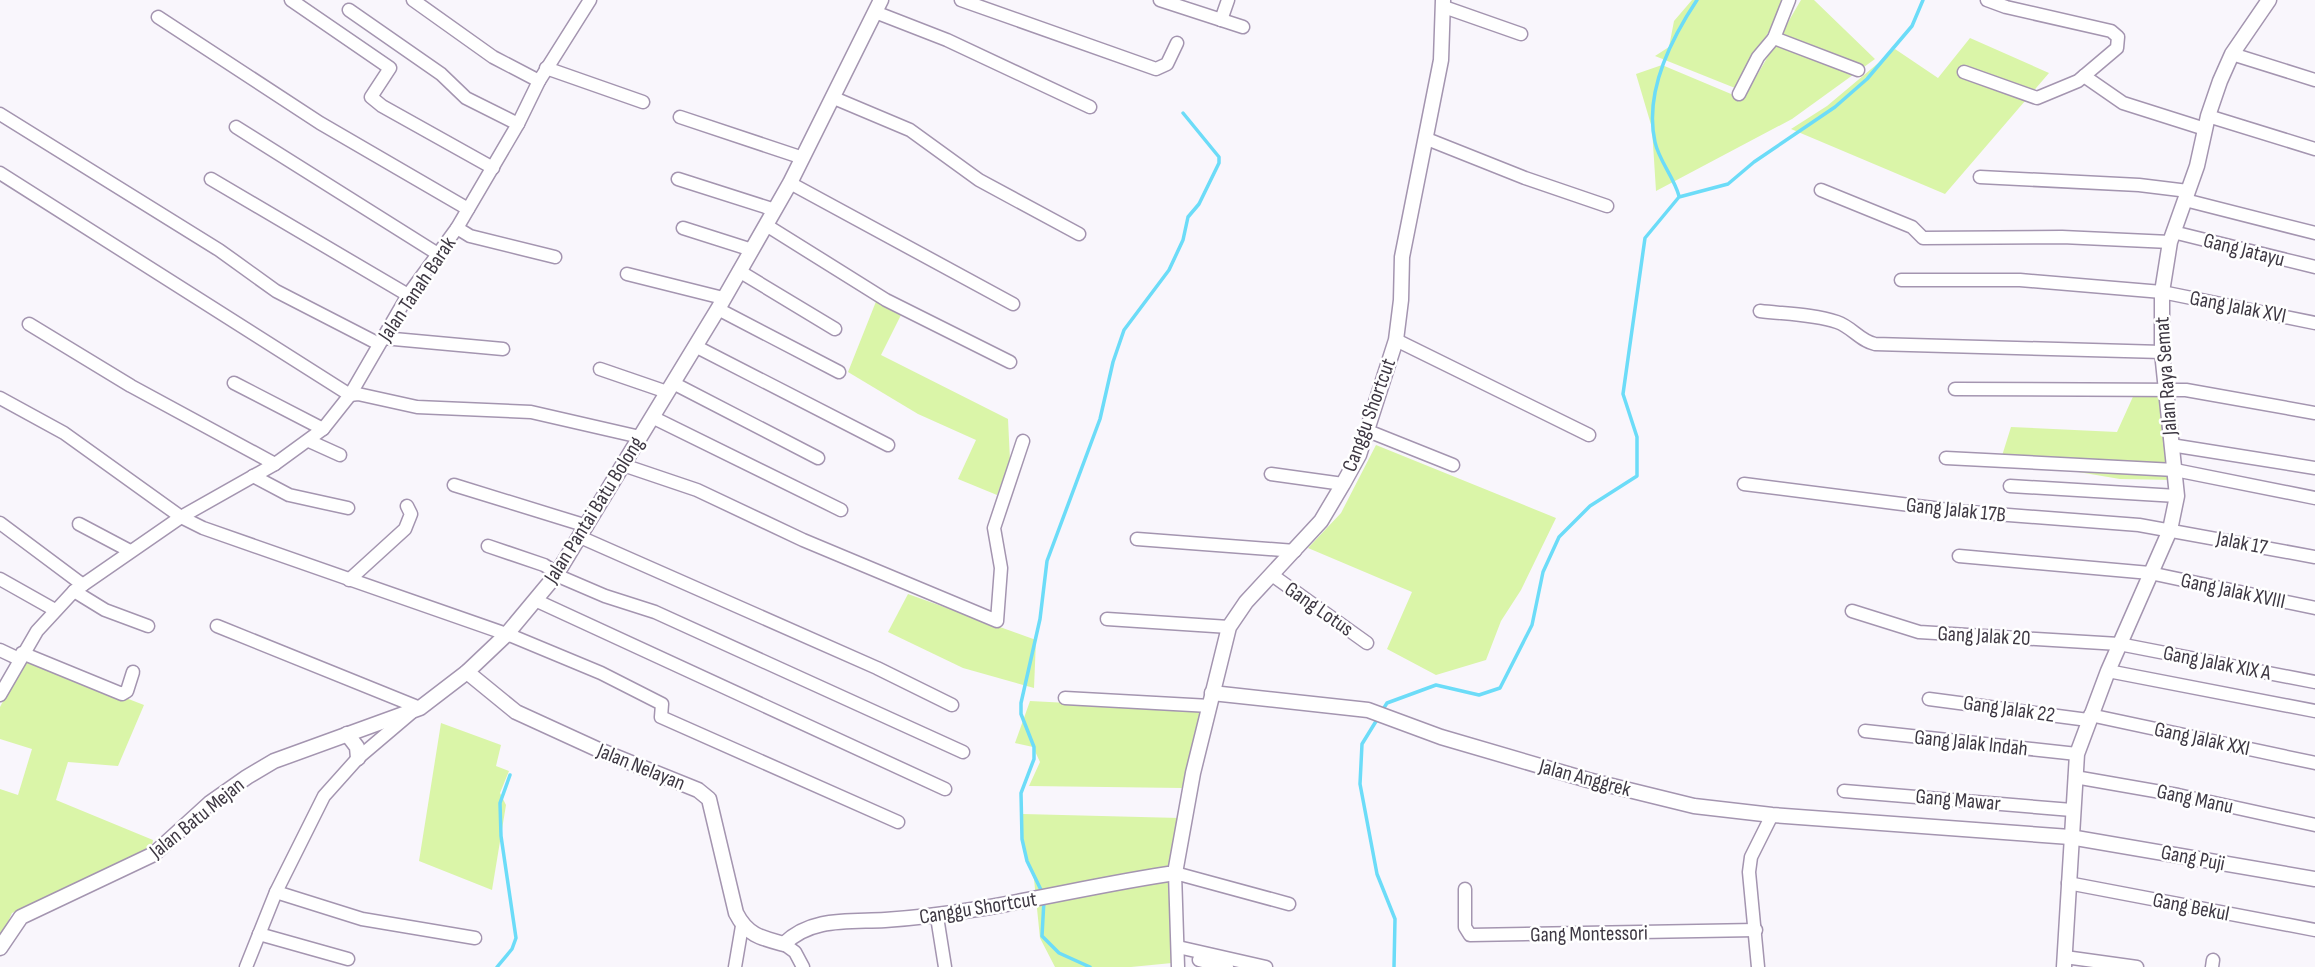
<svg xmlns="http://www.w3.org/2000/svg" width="2315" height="967" viewBox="0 0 2315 967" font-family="'Sofia Sans Condensed',sans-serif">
<rect width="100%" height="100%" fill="#f9f6fc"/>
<g fill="#daf5a8">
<path d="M1692,0h96l-53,88 -80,-32 14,-9 5,-26z"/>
<path d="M1801,0h13l61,59 -83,60 -136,72 -4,-63 -16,-54 26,-9 81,34z"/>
<path d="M1970,38l79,35 -104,121 -154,-65 36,-23 68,-57 43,29z"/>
<path d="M877,299l25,14 -21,42 127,64 2,41 -13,35 -39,-16 18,-39 -58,-26 -70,-42z"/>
<path d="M2161,388l14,92 -55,-1 -119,-20 10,-32 106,5 19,-42z"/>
<path d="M1376,445l180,73 -35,72 -20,31 -15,39 -50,15 -49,-26 25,-57 -104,-44 33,-35z"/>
<path d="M908,594l128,46 -2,48 -71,-20 -75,-36z"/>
<path d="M25,659l119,46 -26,61 -50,-4 -12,38 97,40 -2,11 -139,62 -12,26v-150l18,6 14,-46 -32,-10v-32z"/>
<path d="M1030,701l173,9 -20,78 -154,-2 11,-24 -7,-15 -18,-4z"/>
<path d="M441,723l60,22 -5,21 13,5 -9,22 6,12 -14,85 -73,-29z"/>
<path d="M1023,814l157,4 -8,145 -41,4h-76l-15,-29 -6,-59 -11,-29z"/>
</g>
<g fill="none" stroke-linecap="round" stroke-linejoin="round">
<g stroke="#6cdcf8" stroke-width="3.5">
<path d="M1679,196c-5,-19 -20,-35 -24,-54 -11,-49 16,-103 42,-142"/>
<path d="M1382,711l5,-8 49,-18 43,10 21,-7 32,-63 11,-53 16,-35 31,-31 47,-30v-39l-14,-43 22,-156 34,-41 49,-13 26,-22 81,-55 32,-28 45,-53 11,-26"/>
<path d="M1378,718l-16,26 -2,40 17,90 18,45 -1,48"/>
<path d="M1042,892l-15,-31 -5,-22 -1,-46 13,-34v-12l-13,-33v-11l19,-84 7,-58 53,-142 13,-57 11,-32 45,-60 14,-30 5,-23 11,-13 20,-41v-6l-36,-44"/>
<path d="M1044,900l-2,36 17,17 31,14"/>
<path d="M497,967l15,-18 4,-11 -15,-102 -1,-33 10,-28"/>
</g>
<g stroke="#a495b0" stroke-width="15">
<g id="minor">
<path d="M291,0l99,68 -19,29 11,9 111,62"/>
<path d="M413,0l80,57 46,24"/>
<path d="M961,0l195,69 11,-5 10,-21"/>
<path d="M1160,0l83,27"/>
<path d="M1444,7l77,27"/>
<path d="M349,10l92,64 25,24 52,26"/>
<path d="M875,12l72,28 143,67"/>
<path d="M158,17l162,106 148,86"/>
<path d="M1221,20l7,-20"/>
<path d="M1774,38l84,32"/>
<path d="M2232,54l83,26"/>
<path d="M546,68l97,34"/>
<path d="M1964,72l73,26 41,-17 39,-33 1,-11 -7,-6 -105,-24 -19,-7"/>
<path d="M2084,76l39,27 82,26"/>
<path d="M1739,94l19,-37 16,-19 15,-38"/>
<path d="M834,98l76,32 69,50 100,54"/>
<path d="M0,114l219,136 57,41 103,53"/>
<path d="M2208,116l107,33"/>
<path d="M680,117l123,41"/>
<path d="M236,127l202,127"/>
<path d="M1427,139l98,39 82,28"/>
<path d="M0,173l350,222 8,-1 59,13 114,5 109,25"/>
<path d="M1980,177l159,8 49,6"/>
<path d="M211,179l197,116"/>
<path d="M678,179l97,31"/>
<path d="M790,183l223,121"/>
<path d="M1821,190l91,37 11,11 139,-1 108,5"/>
<path d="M2185,200l130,33"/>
<path d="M766,225l120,75 124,62"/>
<path d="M457,228l13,8 85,21"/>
<path d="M683,228l69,22"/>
<path d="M2173,232l142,35"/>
<path d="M739,271l96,58"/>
<path d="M627,274l96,24"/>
<path d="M1901,280h119l142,12 153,31"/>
<path d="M718,309l121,63"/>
<path d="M1760,311c25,3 53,3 77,11 15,5 23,19 38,22l287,8"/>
<path d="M29,324l102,62 144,78"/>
<path d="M383,338l120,11"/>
<path d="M1396,340l193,95"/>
<path d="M695,346l193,99"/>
<path d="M600,369l67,23"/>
<path d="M234,383l89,46"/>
<path d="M673,383l145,75"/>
<path d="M1955,389l231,1 129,23"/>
<path d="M0,398l64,35 117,84 22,11 309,108 89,37 61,31 -1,13 237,105"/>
<path d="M652,417l189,93"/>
<path d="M1368,431l85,34"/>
<path d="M309,441l31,14"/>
<path d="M2171,445l144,23"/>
<path d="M1946,458l229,12 140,28"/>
<path d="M623,465l74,25 106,50 194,81 4,-53 -7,-40 29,-87"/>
<path d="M1271,474l72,10"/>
<path d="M253,476l36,19 59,13"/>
<path d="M1744,484l213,27 182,14 176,32"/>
<path d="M454,485l133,41"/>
<path d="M2010,486l167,10"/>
<path d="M0,523l83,62"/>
<path d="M79,524l51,27"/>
<path d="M580,537l297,131 75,37"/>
<path d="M1137,539l158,12"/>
<path d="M488,546l56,19 13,8"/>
<path d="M1959,556l191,17 165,35"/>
<path d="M556,575l49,21 50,16 308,140"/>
<path d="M1272,575l95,68"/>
<path d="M0,579l55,31"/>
<path d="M349,580l56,-51 6,-15 -4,-8"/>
<path d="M74,591l31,19 43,16"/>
<path d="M535,600l410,189"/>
<path d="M1852,611l67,21 200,12 196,38"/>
<path d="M1107,619l122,8"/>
<path d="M217,626l203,82"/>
<path d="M0,650l19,9"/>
<path d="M22,653l100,41 5,-3 6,-19"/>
<path d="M2108,671l207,40"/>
<path d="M0,695l37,-64 37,-40 107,-74 94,-53 48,-35 27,-34 58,-100 49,-67 61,-104 21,-43 51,-81"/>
<path d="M1065,698l145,8"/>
<path d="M1929,699l159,21"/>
<path d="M2090,715l225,48"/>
<path d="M1865,731l212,23"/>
<path d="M2075,777l103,18 137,30"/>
<path d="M1844,791l228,19"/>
<path d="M2068,883l247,47"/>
<path d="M1465,889v38l5,8 286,-5"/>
<path d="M276,892l86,27 113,19"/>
<path d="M937,917l8,50"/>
<path d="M259,934l89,25"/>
<path d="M784,944l11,8 8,15"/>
<path d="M1178,947l88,20"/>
<path d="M2065,957l72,10"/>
<path d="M1199,960l28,7"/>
<path d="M246,967l30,-75 48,-96 34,-38 53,-45"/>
<path d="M735,967l7,-41"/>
<path d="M1178,967l-3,-94 114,31"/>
<path d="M1758,967l-9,-95 2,-15 21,-42"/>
<path d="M2212,967l1,-7"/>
</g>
</g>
<g stroke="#a495b0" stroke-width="17">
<g id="tertiary">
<path d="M467,672l49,40 83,38 99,40 11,9 27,114c11,22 25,25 48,31 27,-27 65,-22 101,-24 98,-6 193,-33 290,-47l18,-100 36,-146 17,-25 75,-81 22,-37 16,-29 37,-115 5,-40 1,-43 39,-197 2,-60"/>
<path d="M1212,693l156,17 73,27 147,43 106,26 78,9 298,22 245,42"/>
<path d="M347,734l10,13 1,11"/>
<path d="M0,948l21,-31 133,-63 56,-51 37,-26 27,-16 146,-53 47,-36 39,-37 50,-60 162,-266 72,-126 91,-183"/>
<path d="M2064,967l13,-213 31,-83 62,-141 7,-34 -15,-144v-60l8,-50 27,-76 11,-50 12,-35 12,-27 37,-54"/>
</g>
</g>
<use href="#minor" stroke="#fff" stroke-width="12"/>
<use href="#tertiary" stroke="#fff" stroke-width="14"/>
</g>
<g text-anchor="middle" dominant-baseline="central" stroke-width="5" stroke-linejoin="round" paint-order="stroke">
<g font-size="21" fill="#3e3843" stroke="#fff">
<text transform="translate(2244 250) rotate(14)">Gang Jatayu</text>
<text transform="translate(417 289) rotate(-56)">Jalan Tanah Barak</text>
<text transform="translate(2238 307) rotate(11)">Gang Jalak XVI</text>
<text transform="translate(2166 376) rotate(-94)">Jalan Raya Semat</text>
<text transform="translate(1369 415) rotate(-70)">Canggu Shortcut</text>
<text transform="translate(594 510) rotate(-58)">Jalan Pantai Batu Bolong</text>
<text transform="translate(1956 510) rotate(6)">Gang Jalak 17B</text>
<text transform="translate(2242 543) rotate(11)">Jalak 17</text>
<text transform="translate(2233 591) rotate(12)">Gang Jalak XVIII</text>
<text transform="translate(1319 609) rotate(35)">Gang Lotus</text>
<text transform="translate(1984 636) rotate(3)">Gang Jalak 20</text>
<text transform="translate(2217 663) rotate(11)">Gang Jalak XIX A</text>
<text transform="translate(2009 709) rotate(8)">Gang Jalak 22</text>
<text transform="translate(2202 739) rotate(12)">Gang Jalak XXI</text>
<text transform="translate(1971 743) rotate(6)">Gang Jalak Indah</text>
<text transform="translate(641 767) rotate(22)">Jalan Nelayan</text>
<text transform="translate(1585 778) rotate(15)">Jalan Anggrek</text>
<text transform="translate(2195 799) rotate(12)">Gang Manu</text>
<text transform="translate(1958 800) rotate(5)">Gang Mawar</text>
<text transform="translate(197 818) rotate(-39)">Jalan Batu Mejan</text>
<text transform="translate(2193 858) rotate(11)">Gang Puji</text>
<text transform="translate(2191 907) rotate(11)">Gang Bekul</text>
<text transform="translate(978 908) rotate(-9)">Canggu Shortcut</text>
<text transform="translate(1589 934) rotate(-1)">Gang Montessori</text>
</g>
</g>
</svg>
